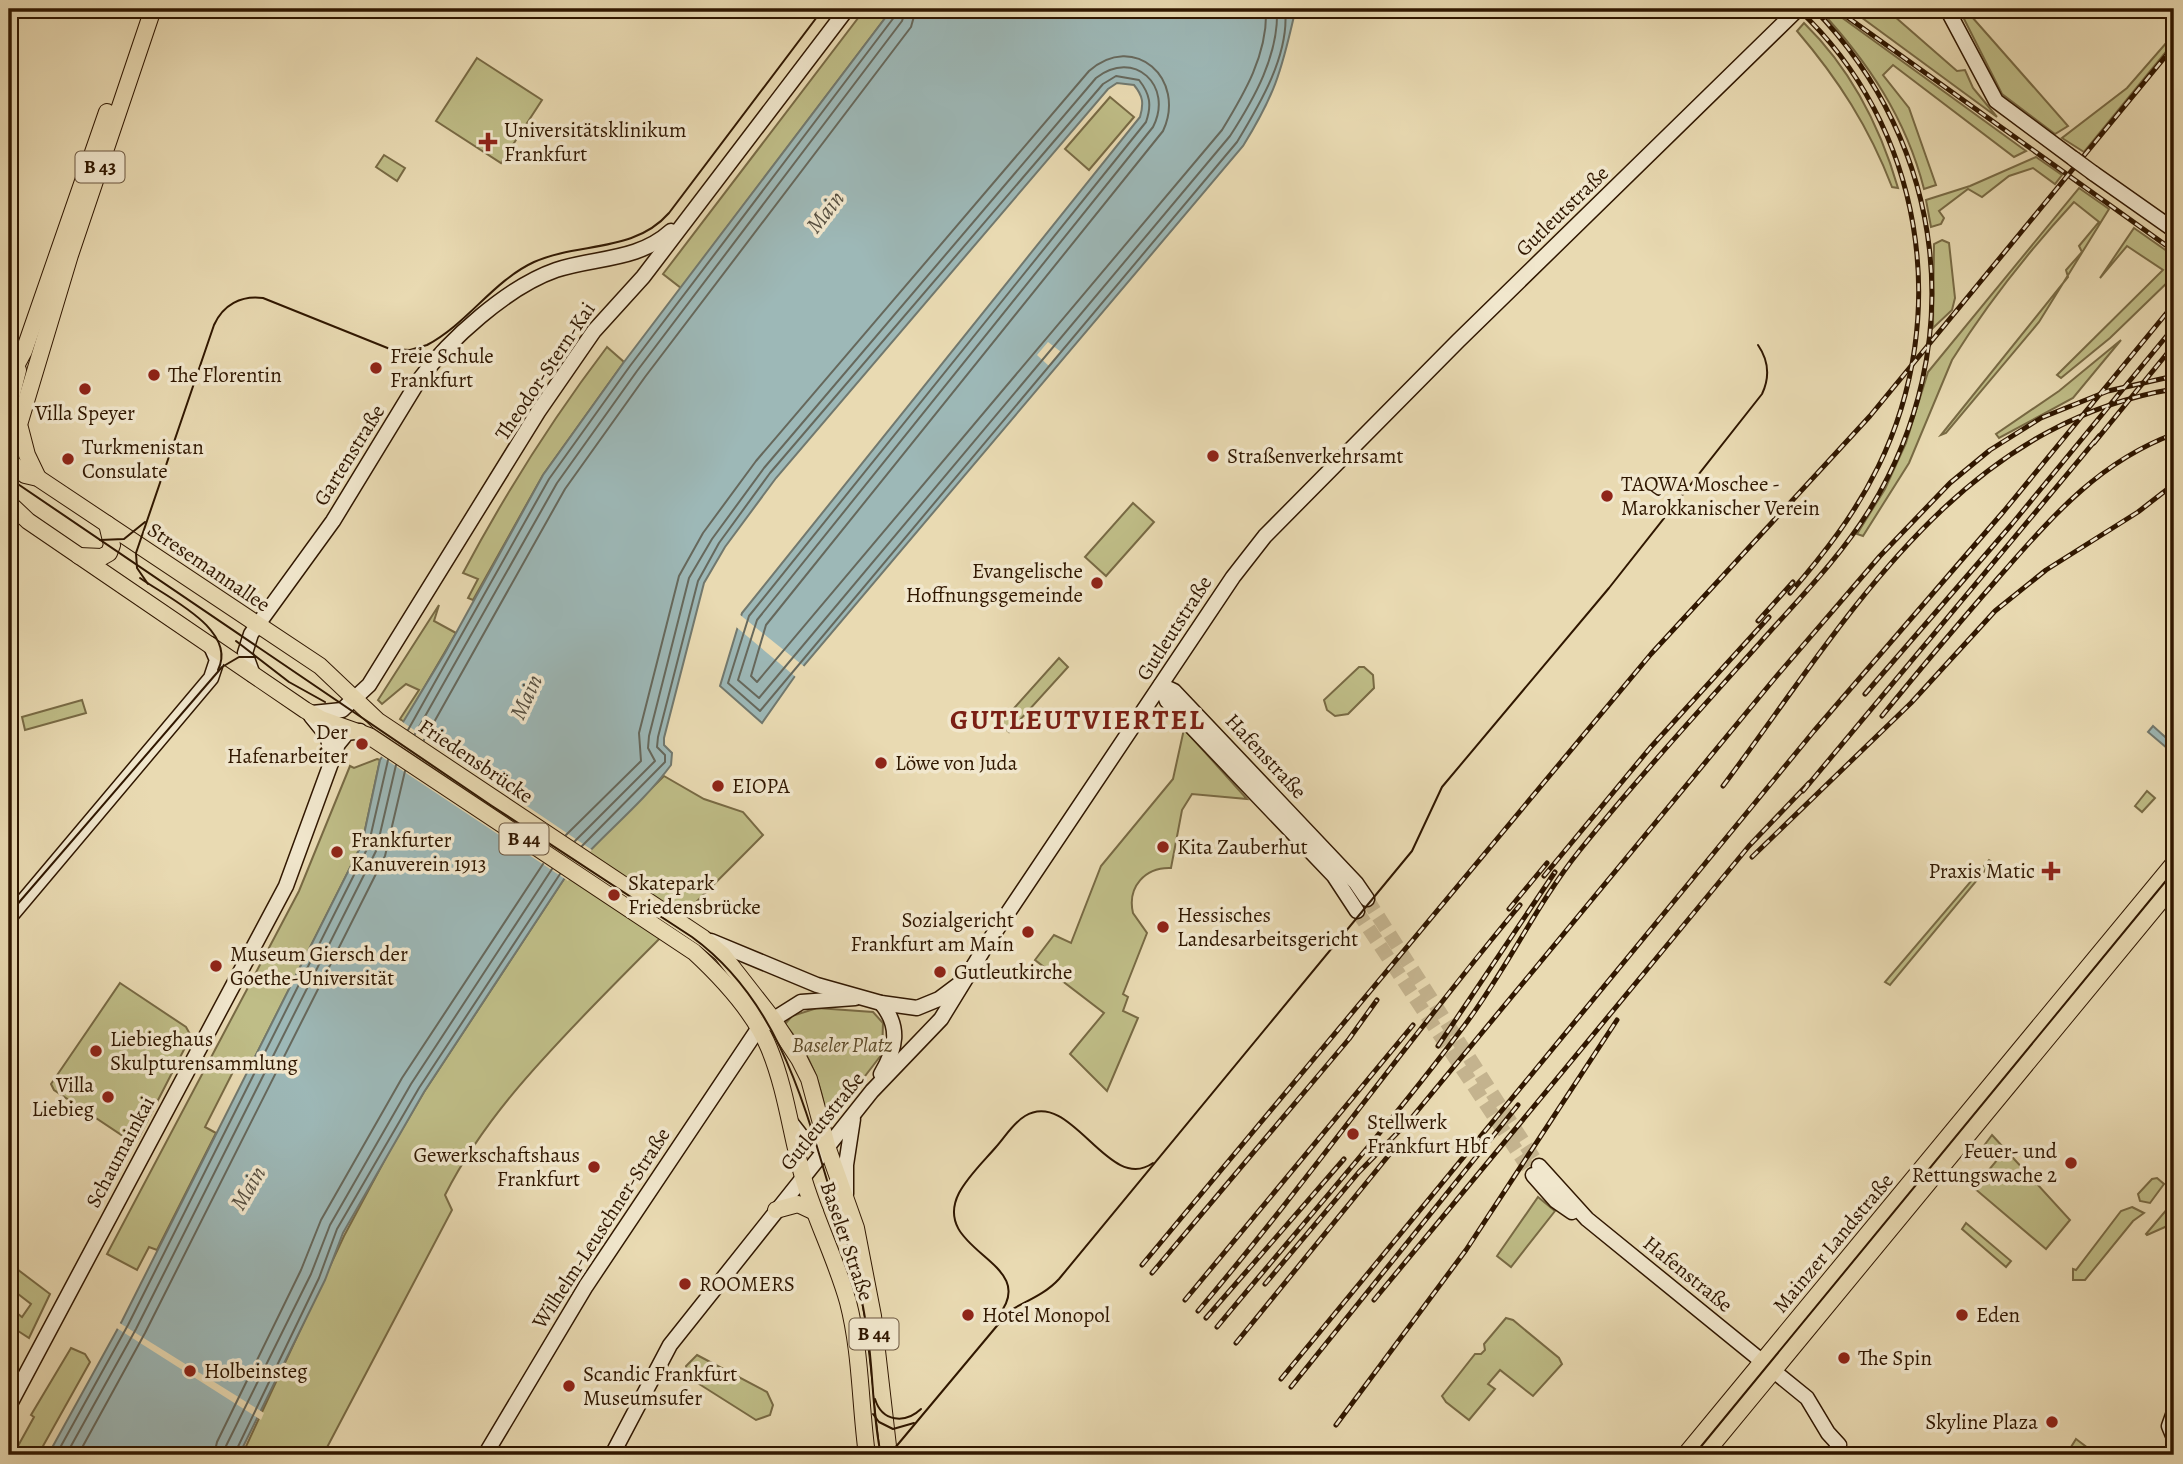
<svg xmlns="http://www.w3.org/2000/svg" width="2183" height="1464" viewBox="0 0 2183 1464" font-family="Alegreya,serif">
<rect width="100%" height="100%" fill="#e9dab2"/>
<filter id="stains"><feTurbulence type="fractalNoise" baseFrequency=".00286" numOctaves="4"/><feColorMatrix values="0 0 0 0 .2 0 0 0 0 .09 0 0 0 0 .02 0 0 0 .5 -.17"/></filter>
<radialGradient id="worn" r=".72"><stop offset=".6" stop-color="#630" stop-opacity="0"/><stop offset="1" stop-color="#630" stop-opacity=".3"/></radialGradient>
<g fill="#bfbd87" stroke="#786a44" stroke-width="2">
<path d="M865,9h27l-211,279 -18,-14z"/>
<path d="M1819,9h11l196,142 -12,6 -121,-92 -10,10 26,33 27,77 -12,4c-18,-71 -56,-127 -105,-180z"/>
<path d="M1850,9h36l71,62 8,-1 8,18 24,29z"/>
<path d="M1959,9h6l103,117 -13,8 -53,-40z"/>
<path d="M1804,23c46,45 76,103 94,165l-6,-1c-23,-60 -54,-108 -95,-156z"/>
<path d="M2174,34v8l-90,110 -22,-14 65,-50z"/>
<path d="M477,58l65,42 -41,63 -65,-42z"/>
<path d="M1110,97l24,20 -45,53 -24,-21z"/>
<path d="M384,155l21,13 -8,13 -21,-14z"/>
<path d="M2036,157l26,18 -7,9 -22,-16 -24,8 -27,21 -14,-8 -29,22 5,7 -3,6 -10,3 -5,-27 44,-14z"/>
<path d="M2079,188l30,21 -70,113 -93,111 -5,2 127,-158 -2,-7 16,-18 -3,-6 20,-24 -25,-20c-45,49 -87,102 -122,158l-43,103 -46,73 -6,-2 28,-45 21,-46 22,-71z"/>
<path d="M2134,228l40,28v20l-64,62 -49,40 -4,-3 106,-105 -36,-24 -27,32z"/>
<path d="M1942,240l7,3 6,55 -3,12 -19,18 1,-84z"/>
<path d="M2121,340l-48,58 -74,40 -3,-4 63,-43z"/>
<path d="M607,347l17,15 -81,113 -70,125 -5,-2 10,-19 -15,-6c42,-79 90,-155 144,-226z"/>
<path d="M1133,503l21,19 -48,54 -21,-19z"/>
<path d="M439,605l-5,16 22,12 -52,89 -4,-3 19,-29 -13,-6 -24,20 -4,-4z"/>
<path d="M1059,658l9,9 -59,65 -9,-8z"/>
<path d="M1359,667h5l9,8 1,13 -26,26 -13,2 -8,-6 -3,-10z"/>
<path d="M82,700l4,13 -61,17 -3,-13z"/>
<path d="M1184,729l63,70 -55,-5 -10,16 -11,58c-26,-1 -44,19 -38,45l14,20 -24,61 5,3 -5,14 15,7 -31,73 -37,-37 34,-41 -69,-53 19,-25 17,8 30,-77 72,-87z"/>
<path d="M377,759l3,1 -18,84 -111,221 -12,-5 -34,67 11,6 -59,117 -8,-3 -12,23 -30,-16 192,-363 51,-125 4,2z"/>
<path d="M664,776l40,23 39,13 20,23c-56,57 -114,113 -170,171 -56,58 -111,116 -148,189l7,15 -129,245h-81l102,-219 46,-86 34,-58 140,-213c30,-37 66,-69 100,-103z"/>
<path d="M2147,791l8,7 -13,14 -7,-6z"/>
<path d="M1989,860l3,2 -102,123 -5,-3z"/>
<path d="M120,983l66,44 5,9 -53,103 -6,3 -78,-52 -3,-6z"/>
<path d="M817,1008l56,4 10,11 -1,31 -54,70c-7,-41 -16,-67 -43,-100l7,-8z"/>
<path d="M1992,1135l78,85 -24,29 -72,-61 24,-29 -15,-12z"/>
<path d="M2157,1178l7,6 -14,19 -10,-2 -2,-7 14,-15z"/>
<path d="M1538,1197l17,14 -44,56 -14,-11z"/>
<path d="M2173,1202l1,21 -27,12 -1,-1z"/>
<path d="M2132,1207l12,6 -11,8 -48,59h-12v-11l3,1 45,-59z"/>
<path d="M1966,1223l45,38 -5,6 -44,-38z"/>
<path d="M9,1263l41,31 -21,44 -14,-9 -6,7v-9l9,-13 4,3 9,-13 -22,-17z"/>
<path d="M1506,1318l7,2 46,38 3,6 -29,32 -33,-26 -12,14 7,5 -26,31 -23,-18 -4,-6 33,-42h6l4,-4 -1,-6z"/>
<path d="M71,1348l14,6 5,8 -52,93h-25l21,-38 -3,-2z"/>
<path d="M697,1355l70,37 6,13 -3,10 -14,5 -68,-43 -2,-11z"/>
<path d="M2076,1439l12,9 11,-1 13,8h-46z"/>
</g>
<g fill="#9db8b7" stroke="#71786e" stroke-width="2">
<path d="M892,9h400l2,7c-13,57 -20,80 -51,130l-448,530 -33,47 -42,-37 22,-73 398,-496c4,-14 3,-21 -6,-32l-17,-2 -9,6 -332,389 -51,69 -21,36 -40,155v7l8,8 -1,12c-31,42 -74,74 -107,114l-140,213 -81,141 -18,47 -86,175h-191l74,-134 240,-477 18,-84 65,-107 98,-178 81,-113z"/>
<path d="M2153,726l21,19v9l-26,-22z"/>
</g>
<g fill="#e9dab2">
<path d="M1048,342l13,10 -12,14 -12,-11z"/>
<path d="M739,614l67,54 -9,10 -62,-52z"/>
<path d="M401,721l191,129 -24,31 -189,-126z"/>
<path d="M118,1322l146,91 -3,7 -146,-93z"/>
</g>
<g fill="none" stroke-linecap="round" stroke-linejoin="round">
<g stroke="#66685c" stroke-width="2">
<path d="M408,730l141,-251 81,-113 265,-350 2,-7"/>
<path d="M415,734l142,-251 80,-112 265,-350 4,-12"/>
<path d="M424,740l141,-251 80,-112 266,-350 5,-18"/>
<path d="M566,835l75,-74 -2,-28 40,-157 24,-43 53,-72 333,-390c45,-40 98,8 74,60l-397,494 -15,51 6,6 465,-552c22,-36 46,-76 44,-121"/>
<path d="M575,841l80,-80 -7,-13 1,-12 40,-158 23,-39 52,-71 332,-390c38,-30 78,8 57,49l-396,493 -19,60 21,18 471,-562c24,-37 49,-81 47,-127"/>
<path d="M582,846l83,-84v-7l-8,-8 1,-10 40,-156 21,-38 51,-70 333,-389 13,-8 23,4c11,14 13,25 7,42l-397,494 -21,67 32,28 477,-569c23,-38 53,-88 48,-133"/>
<path d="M56,1455l72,-130 240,-478 20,-87"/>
<path d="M66,1455l70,-126 240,-478 20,-86"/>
<path d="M78,1455l67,-122 240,-477 20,-85"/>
<path d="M214,1455l3,-13 84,-172 20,-50 81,-142 141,-214"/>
<path d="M225,1455l1,-9 85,-172 19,-49 81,-141 141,-215"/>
<path d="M234,1455l85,-177 18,-49 82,-141 141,-214"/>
</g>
<g stroke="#c4b38e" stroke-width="14" stroke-dasharray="14 7" stroke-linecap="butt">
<path d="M1367,899l172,267"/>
<path d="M1357,911l176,264"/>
</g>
<g stroke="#301700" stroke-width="17">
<g id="secondary">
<path d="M1947,9l49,92 78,58"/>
<path d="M2093,173l81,57"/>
<path d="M253,675l-8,-22 6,-19 82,-113 86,-141c30,-40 88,-93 137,-110 39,-13 82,-9 115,-39"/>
<path d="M1161,685l6,16 167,175 23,35"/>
<path d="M1161,685l13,6 182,192 11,16"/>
<path d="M312,713l30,-3 27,-25 169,-273 56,-81 49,-54 204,-268"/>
<path d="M311,716l17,21 3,22"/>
<path d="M9,918l202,-240 6,-18 -7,-16"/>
<path d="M711,941l106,44 64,18 36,5 22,-9 20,-15"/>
<path d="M881,1074c15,-25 20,-47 0,-71"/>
<path d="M792,1124l14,18 22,7"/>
<path d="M1539,1166l48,53 220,179 21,35 11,12 -7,10"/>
<path d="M1533,1175l23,26 16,11"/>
<path d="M846,1194v-29l7,-46"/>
<path d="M9,1406l277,-520 52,-142 9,-11 13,-2"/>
<path d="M2174,1412l-5,14 5,12"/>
<path d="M485,1455l101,-169 172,-257 43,-27 54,-4"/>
<path d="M612,1455l58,-110 202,-254 69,-72 46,-75 246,-367 32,-41 193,-195 340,-332"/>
</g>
</g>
<g stroke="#301700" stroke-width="18">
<g id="primary">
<path d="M9,379l15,-28 83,-239"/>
<path d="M9,406l9,-36"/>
<path d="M20,428l7,27 11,23"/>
<path d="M9,458l61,-203 83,-246"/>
<path d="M9,460l16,15 13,3 282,188 58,55 325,217 19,16 50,64 27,41 10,20 19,70 28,79 17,88 16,139"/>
<path d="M9,503l19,18 277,189 16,9 48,17 325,216c28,26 60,60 75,96 17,41 22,86 34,129 12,42 33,82 45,125 13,50 12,102 19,153"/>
<path d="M79,556l23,1 7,-4 3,-8 -5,-21"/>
<path d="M776,1210l22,-6 17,8"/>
<path d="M1685,1455l489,-592"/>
<path d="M1704,1455l470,-570"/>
</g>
</g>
<use href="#secondary" stroke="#f1e7cd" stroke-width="14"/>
<use href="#primary" stroke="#e9dab2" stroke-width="16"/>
<g stroke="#301700" stroke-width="2">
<path d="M9,478l483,328 200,131c85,62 111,162 139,257 13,41 27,81 34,124 9,45 6,92 16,137"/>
<path d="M100,540l24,-1 21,-17"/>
<path d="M140,578c28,20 98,52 78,92"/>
<path d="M148,584l-11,-16 -1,-15 78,-228c9,-20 27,-30 49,-27l127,51 20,1 17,-5c40,-21 66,-64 107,-83 45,-20 100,-9 135,-49l154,-204"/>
<path d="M236,641l53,41 36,20"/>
<path d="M9,914l213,-247 17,-10h17"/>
<path d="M998,1316c45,-55 -69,-64 -39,-123 9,-17 25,-32 37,-46 9,-10 17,-24 29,-31 47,-28 83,79 128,47"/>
<path d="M991,1324c20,-19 49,-24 68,-45l353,-428 30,-64 167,-199 153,-194c8,-17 7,-33 -4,-49"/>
<path d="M875,1399c7,23 30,25 46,10"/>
<path d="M873,1414l6,8 14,7 21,-6"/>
<path d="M889,1455l112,-134"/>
<path d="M1694,1455l480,-584"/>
</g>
<g stroke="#301700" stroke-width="5">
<g id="rail">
<path d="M1836,9l338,242"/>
<path d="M2094,443l80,-98"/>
<path d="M1790,593c34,-39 65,-79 88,-126 75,-152 45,-342 -80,-458"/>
<path d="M1758,621l35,-39"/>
<path d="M1865,694l147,-170 162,-197"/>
<path d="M1882,716c38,-47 77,-93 117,-139 52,-59 99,-115 175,-143"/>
<path d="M1723,786c123,-164 232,-361 451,-397"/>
<path d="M1803,791l296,-355"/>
<path d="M1752,857l159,-154 84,-92 51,-41 92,-58 36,-28"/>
<path d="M1544,876l106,-128 119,-131"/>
<path d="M1509,909l38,-46"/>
<path d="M1438,1046l117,-174"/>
<path d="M1142,1265l509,-611 219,-238 304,-370"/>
<path d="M1152,1273l197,-234 28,-39"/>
<path d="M1265,1284l94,-112 50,-51 366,-443 105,-122 70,-73 40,-33 51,-32 67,-27 66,-15"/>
<path d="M1185,1300l228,-275"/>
<path d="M1374,1300l375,-454 60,-63"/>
<path d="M1198,1311c112,-132 211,-273 322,-406"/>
<path d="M1206,1318l138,-159"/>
<path d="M1217,1327c81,-98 168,-196 244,-297 44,-57 74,-124 119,-180 57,-71 118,-138 178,-205 39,-44 81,-86 112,-136 100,-163 77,-364 -56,-500"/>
<path d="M1236,1343l157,-193"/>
<path d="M1281,1379l533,-648 190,-220 170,-207"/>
<path d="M1291,1387l227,-282"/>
<path d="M1336,1425l130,-175 151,-230"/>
</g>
</g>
<use href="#rail" stroke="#f1e7cd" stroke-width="2.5" stroke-dasharray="8" stroke-linecap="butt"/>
<g stroke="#301700" stroke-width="17" stroke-linecap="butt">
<path id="secondary-bridge" d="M2074,159l19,14"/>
</g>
<use href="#secondary-bridge" stroke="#f1e7cd" stroke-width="14"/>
</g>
<g fill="#8f2418" stroke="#f1e7cd" stroke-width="2.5">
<path d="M484.5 131.5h7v7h7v7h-7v7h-7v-7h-7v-7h7z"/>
<circle cx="376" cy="368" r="7"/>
<circle cx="154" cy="375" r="7"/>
<circle cx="85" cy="389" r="7"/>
<circle cx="1213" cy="456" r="7"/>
<circle cx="68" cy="459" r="7"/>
<circle cx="1607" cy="496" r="7"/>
<circle cx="1097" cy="583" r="7"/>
<circle cx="362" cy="744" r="7"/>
<circle cx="881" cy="763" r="7"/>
<circle cx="718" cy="786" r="7"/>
<circle cx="1163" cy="847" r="7"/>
<circle cx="337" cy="852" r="7"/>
<path d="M2047.5 860.5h7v7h7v7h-7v7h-7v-7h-7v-7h7z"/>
<circle cx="614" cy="895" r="7"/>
<circle cx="1163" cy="927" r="7"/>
<circle cx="1028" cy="932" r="7"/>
<circle cx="216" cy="966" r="7"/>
<circle cx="940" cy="972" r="7"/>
<circle cx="96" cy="1051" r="7"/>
<circle cx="108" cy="1097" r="7"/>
<circle cx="1353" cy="1134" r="7"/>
<circle cx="2071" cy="1163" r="7"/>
<circle cx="594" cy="1167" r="7"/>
<circle cx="685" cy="1284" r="7"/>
<circle cx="968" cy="1315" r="7"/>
<circle cx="1962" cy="1315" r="7"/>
<circle cx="1844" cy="1358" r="7"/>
<circle cx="190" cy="1371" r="7"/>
<circle cx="569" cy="1386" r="7"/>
<circle cx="2052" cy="1422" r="7"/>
</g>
<g text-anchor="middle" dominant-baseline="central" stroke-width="7" stroke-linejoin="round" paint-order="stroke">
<g fill="#f1e7cd" stroke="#6a553e" stroke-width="2">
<rect x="75.5" y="151.5" width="49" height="31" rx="5"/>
<rect x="499.5" y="823.5" width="49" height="31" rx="5"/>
<rect x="849.5" y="1318.5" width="49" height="31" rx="5"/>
</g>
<g font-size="19" font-weight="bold" fill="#301700">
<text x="100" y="167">B 43</text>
<text x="524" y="839">B 44</text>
<text x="874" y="1334">B 44</text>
</g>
<g font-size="21" fill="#301700" stroke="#f1e7cd" text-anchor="start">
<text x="504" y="130">Universitätsklinikum<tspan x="504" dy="24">Frankfurt</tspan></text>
<text x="390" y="356">Freie Schule<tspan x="390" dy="24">Frankfurt</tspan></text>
<text x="168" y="375">The Florentin</text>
<text x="85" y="413" text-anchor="middle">Villa Speyer</text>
<text x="82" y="447">Turkmenistan<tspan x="82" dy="24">Consulate</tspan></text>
<text x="1227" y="456">Straßenverkehrsamt</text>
<text x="1621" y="484">TAQWA Moschee -<tspan x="1621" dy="24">Marokkanischer Verein</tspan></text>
<text x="1083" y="571" text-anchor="end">Evangelische<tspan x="1083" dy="24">Hoffnungsgemeinde</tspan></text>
<text x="348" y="732" text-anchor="end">Der<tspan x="348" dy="24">Hafenarbeiter</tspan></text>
<text x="895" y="763">Löwe von Juda</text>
<text x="732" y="786">EIOPA</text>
<text x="351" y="840">Frankfurter<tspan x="351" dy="24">Kanuverein 1913</tspan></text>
<text x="1177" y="847">Kita Zauberhut</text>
<text x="2035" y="871" text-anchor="end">Praxis Matic</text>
<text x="628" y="883">Skatepark<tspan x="628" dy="24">Friedensbrücke</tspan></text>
<text x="1177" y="915">Hessisches<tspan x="1177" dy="24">Landesarbeitsgericht</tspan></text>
<text x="1014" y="920" text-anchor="end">Sozialgericht<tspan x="1014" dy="24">Frankfurt am Main</tspan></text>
<text x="230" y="954">Museum Giersch der<tspan x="230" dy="24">Goethe-Universität</tspan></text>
<text x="954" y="972">Gutleutkirche</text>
<text x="110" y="1039">Liebieghaus<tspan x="110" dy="24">Skulpturensammlung</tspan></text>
<text x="94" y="1085" text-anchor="end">Villa<tspan x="94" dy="24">Liebieg</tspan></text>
<text x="1367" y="1122">Stellwerk<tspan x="1367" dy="24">Frankfurt Hbf</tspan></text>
<text x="2057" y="1151" text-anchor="end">Feuer- und<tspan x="2057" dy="24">Rettungswache 2</tspan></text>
<text x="580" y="1155" text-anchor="end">Gewerkschaftshaus<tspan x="580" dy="24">Frankfurt</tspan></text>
<text x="699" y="1284">ROOMERS</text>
<text x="982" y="1315">Hotel Monopol</text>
<text x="1976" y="1315">Eden</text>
<text x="1858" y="1358">The Spin</text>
<text x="204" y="1371">Holbeinsteg</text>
<text x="583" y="1374">Scandic Frankfurt<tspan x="583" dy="24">Museumsufer</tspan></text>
<text x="2038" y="1422" text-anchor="end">Skyline Plaza</text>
</g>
<g font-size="21" fill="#301700" stroke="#f1e7cd">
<text transform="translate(1562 211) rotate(-44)">Gutleutstraße</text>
<text transform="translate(545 371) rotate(-56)">Theodor-Stern-Kai</text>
<text transform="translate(349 455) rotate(-58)">Gartenstraße</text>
<text transform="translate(209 567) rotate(34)">Stresemannallee</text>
<text transform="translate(1174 628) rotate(-57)">Gutleutstraße</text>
<text transform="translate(1266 756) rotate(47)">Hafenstraße</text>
<text transform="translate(476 761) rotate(34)">Friedensbrücke</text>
<text transform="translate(822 1121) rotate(-51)">Gutleutstraße</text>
<text transform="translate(120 1152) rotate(-62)">Schaumainkai</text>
<text transform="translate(601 1228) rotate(-57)">Wilhelm-Leuschner-Straße</text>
<text transform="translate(847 1241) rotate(71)">Baseler Straße</text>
<text transform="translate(1833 1243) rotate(-50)">Mainzer Landstraße</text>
<text transform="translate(1688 1274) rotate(39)">Hafenstraße</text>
</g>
<g font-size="21" font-style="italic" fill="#5b4928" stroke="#f1e7cd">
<text x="842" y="1045">Baseler Platz</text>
</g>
<g font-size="23" font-style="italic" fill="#564f40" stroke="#f1e7cd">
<text transform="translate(825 212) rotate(-52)">Main</text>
<text transform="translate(526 697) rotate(-65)">Main</text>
<text transform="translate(248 1188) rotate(-59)">Main</text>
</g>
<g font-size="28" font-weight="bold" letter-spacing="2" fill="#7a1f14" stroke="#f1e7cd">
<text x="1078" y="720">GUTLEUTVIERTEL</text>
</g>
</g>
<rect width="2183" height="1464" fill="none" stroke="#e9dab2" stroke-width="35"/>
<rect x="10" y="10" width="2162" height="1443" fill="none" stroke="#301700" stroke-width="3.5"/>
<rect x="18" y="18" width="2148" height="1429" fill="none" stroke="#301700" stroke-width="2"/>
<rect width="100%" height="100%" filter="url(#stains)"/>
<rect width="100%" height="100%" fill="url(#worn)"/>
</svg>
